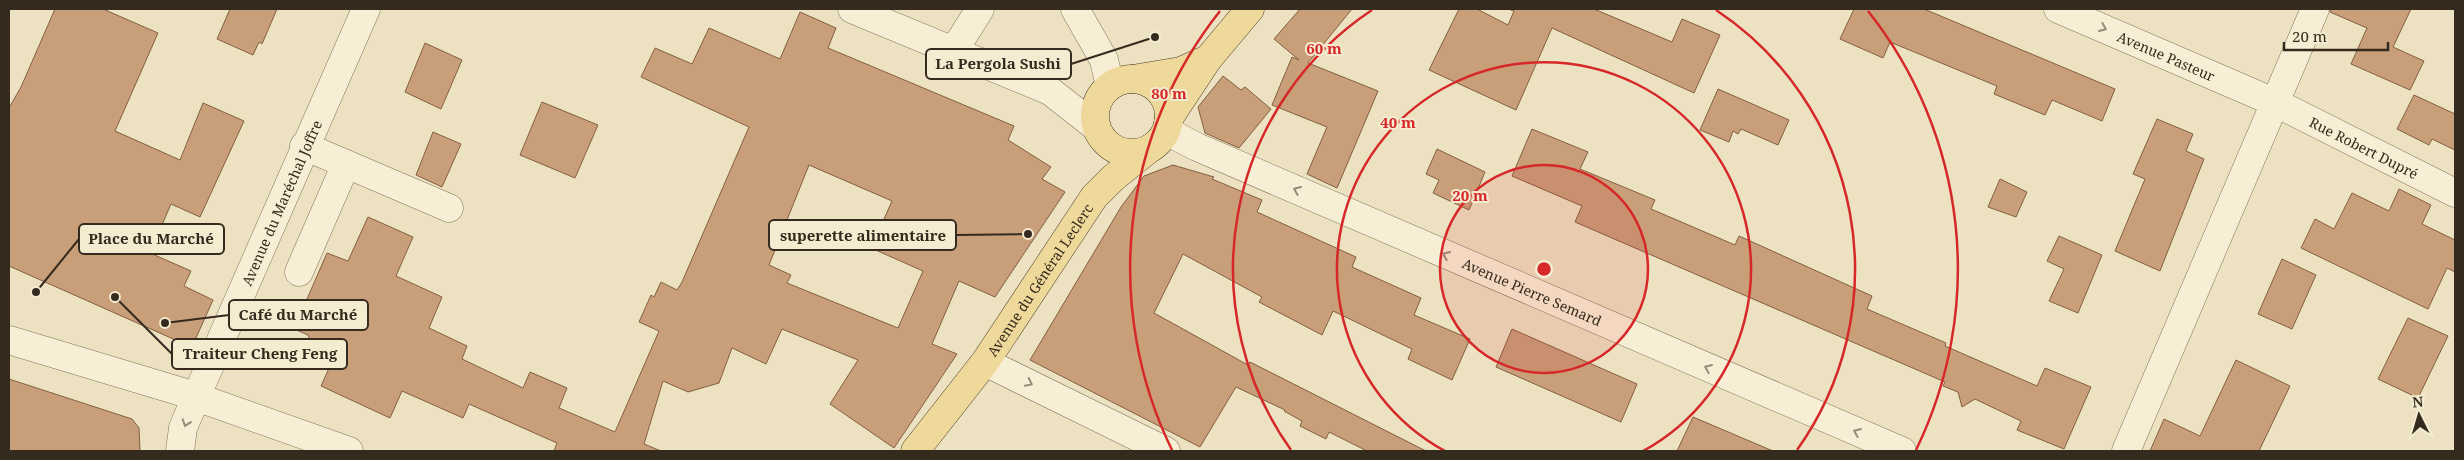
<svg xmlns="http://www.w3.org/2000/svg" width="2464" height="460" viewBox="0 0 2464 460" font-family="'Noto Serif',serif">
<rect width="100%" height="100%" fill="#ece2c2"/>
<g fill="#c89f79" stroke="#835f41" fill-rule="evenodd">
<path d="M55,9h48l55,24 -43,98 65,29 23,-57 41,18 -44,96 -29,-13 -21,49 41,18 -7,15 29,14 -17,38 -16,4 -171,-76v-158l12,-21z"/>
<path d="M230,9h47l-15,35 -3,-2 -6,13 -36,-16z"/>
<path d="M1300,9h52l-44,54 70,28 -41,97 -30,-14 20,-47 -55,-22 20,-48 7,3 -25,-21z"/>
<path d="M1459,9h18l31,16 6,-14 -6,-2h86l78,33 10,-23 38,16 -26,58 -142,-65 -36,82 -87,-40z"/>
<path d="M1854,9h70l191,80 -13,32 -50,-21 -7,15 -51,-21 3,-8 -107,-44 -7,16 -43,-19z"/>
<path d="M2330,9h81l-18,38 31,14 -14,29 -59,-26 16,-36 -37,-16z"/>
<path d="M800,12l36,16 -8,20 186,78 -6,14 43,27 -9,12 23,13 -70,105 -36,-16 -27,63 25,10 -63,94 -64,-44 28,-44 -76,-31 -16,35 -34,-16 -13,35 -31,9 -25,-11 -19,63 17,7h-107l3,-8 -88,-39 -6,14 -61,-27 -12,27 -69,-32 9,-20 -11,-2 -11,-29 -14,-6 33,-76 21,8 20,-44 45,20 -17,39 46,21 -13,31 38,18 -5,13 61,29 7,-16 37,16 -8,20 56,24 44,-101 -20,-9 12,-27 3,2 7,-15 16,8 5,-8 67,-155 -108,-50 14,-29 37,16 17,-36 71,31zM809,165l83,36 -21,47 52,23 -25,57 -111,-45 4,-8 -22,-10z"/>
<path d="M425,43l37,17 -21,49 -36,-17z"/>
<path d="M1223,76l18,14 4,-3 26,22 -32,39 -34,-15 -7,-26z"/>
<path d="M1718,89l71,31 -11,25 -37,-16 -3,5 -5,-3 -4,11 -29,-12z"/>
<path d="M2414,95l41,19v36l-23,-11 -3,6 -32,-16z"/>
<path d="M542,102l56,23 -23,53 -55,-23z"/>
<path d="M2157,119l36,15 -7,17 18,8 -44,112 -45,-20 30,-72 -12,-5z"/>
<path d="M1532,129l56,23 -8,17 75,31 -4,9 84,36 4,-9 133,60 -5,13 79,34 -1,3 92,40 8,-18 46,19 -27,62 -47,-19 4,-9 -46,-22 -13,8 -4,-15 -15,-6 2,-4 -370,-160 7,-16 -70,-30z"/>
<path d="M433,132l28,12 -19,43 -26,-12z"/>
<path d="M1437,149l48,23 -16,38 -36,-17 6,-13 -13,-6z"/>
<path d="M1173,165l41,12 -2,2 50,21 -5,12 99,45 -4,10 69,31 -7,17 56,24 -18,41 -44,-21 4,-10 -79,-38 -11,24 -63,-33 3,-5 -79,-43 -29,59 94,52 2,-3 176,89h-59l-38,-19 -3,7 -26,-13 2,-5 -18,-10 1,-1 -49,-23 -36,60 -170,-87 91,-153 23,-31z"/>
<path d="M2000,179l27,13 -11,25 -28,-10z"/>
<path d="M2399,189l32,16 -9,19 33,16v32l-8,-4 -19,41 -127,-61 14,-29 19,10 18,-36 37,18z"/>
<path d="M2059,236l43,19 -24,58 -29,-12 15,-32 -17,-8z"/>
<path d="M2282,259l34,16 -24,54 -34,-15z"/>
<path d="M2408,318l40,18 -30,62 -40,-19z"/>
<path d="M1512,329l125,55 -16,38 -125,-55z"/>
<path d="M2236,360l54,26 -31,65h-109l14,-32 36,17z"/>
<path d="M9,379l123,40 7,9 1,23h-131z"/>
<path d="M1693,417l80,34h-96z"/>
</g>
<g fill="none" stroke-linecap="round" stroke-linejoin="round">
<g stroke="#85735a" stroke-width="29">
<g id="minor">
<path d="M852,9l198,82 46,36"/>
<path d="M1075,9l29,51 6,26"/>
<path id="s1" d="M2058,9l216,93 181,91"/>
<path d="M953,52l27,-43"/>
<path id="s2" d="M1168,124l4,10 25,13 705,304"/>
<path d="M304,146l145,62"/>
<path d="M299,272l47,-108"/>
<path d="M9,340l173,52 167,59"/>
<path d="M985,362l181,89"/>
<path id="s3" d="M180,451l3,-23 13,-31 170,-388"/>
<path d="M2126,451l189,-442"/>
</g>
</g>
<g stroke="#52412e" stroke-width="29">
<g id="major">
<circle cx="1132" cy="116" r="37"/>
<path d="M1133,79l48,-8 27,-12"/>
<path d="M1169,118l39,-59 42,-50"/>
<path id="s4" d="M915,451l70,-89 109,-165 19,-19 36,-29"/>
</g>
</g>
<use href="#minor" stroke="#f7efd5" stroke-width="28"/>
<use href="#major" stroke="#eed99b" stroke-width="28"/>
</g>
<defs><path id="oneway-chevron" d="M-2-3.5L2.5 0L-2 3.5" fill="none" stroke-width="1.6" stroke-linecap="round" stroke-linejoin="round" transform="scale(1.25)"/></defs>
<g stroke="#968c7a">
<use href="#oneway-chevron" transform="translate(2103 28) rotate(23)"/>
<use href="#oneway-chevron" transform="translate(1297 190) rotate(-157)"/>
<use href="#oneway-chevron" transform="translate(1446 255) rotate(-157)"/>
<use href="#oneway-chevron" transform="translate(1708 368) rotate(-157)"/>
<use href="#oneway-chevron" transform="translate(1029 383) rotate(26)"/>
<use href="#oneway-chevron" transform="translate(186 423) rotate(109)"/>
<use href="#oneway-chevron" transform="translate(1857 432) rotate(-157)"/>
</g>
<circle cx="1544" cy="269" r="104" fill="#d62828" fill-opacity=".12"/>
<g fill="none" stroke="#d62828" stroke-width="2.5">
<circle cx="1544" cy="269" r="104"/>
<path d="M1445 451A207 207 0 1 1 1643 451"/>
<path d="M1291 450A311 311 0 0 1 1372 10M1716 10A311 311 0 0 1 1797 450"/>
<path d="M1172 450A414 414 0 0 1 1220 11M1868 11A414 414 0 0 1 1916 450"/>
</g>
<g text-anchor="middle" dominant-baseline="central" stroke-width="4" stroke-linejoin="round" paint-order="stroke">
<g font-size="14" fill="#352a1e" stroke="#f3ecd1">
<text stroke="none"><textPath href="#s1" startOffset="118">Avenue Pasteur</textPath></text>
<text stroke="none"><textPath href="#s1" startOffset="336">Rue Robert Dupré</textPath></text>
<text stroke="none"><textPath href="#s3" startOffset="269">Avenue du Maréchal Joffre</textPath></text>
<text stroke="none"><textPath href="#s4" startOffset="212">Avenue du Général Leclerc</textPath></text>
<text stroke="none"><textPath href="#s2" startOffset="404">Avenue Pierre Semard</textPath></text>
</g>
</g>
<circle cx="1544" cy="269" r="8" fill="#d62828" stroke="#f3ecd1" stroke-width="2.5"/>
<g font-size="15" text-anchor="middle" font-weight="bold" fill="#d62828" stroke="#f3ecd1" stroke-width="4" stroke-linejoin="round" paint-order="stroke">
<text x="1324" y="54">60 m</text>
<text x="1169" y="99">80 m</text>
<text x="1398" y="128">40 m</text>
<text x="1470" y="201">20 m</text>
</g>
<path fill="none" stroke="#352a1e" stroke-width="2" d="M1155 37L1071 64M1028 234L956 235M36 292L79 239M165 323L229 315M115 297L172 354"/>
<g fill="#352a1e" stroke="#f3ecd1" stroke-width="2">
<circle cx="1155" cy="37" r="5"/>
<circle cx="1028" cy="234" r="5"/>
<circle cx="36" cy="292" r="5"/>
<circle cx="165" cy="323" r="5"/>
<circle cx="115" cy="297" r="5"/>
</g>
<g fill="#f3ecd1" stroke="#352a1e" stroke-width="2">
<rect x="926" y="49" width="145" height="30" rx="5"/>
<rect x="769" y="220" width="187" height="30" rx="5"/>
<rect x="79" y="224" width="145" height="30" rx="5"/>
<rect x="229" y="300" width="139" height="30" rx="5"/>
<rect x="172" y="339" width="175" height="30" rx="5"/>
</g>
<g font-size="15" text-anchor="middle" font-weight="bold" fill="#352a1e">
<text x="998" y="69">La Pergola Sushi</text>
<text x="863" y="241">superette alimentaire</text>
<text x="151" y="244">Place du Marché</text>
<text x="298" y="320">Café du Marché</text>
<text x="260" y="359">Traiteur Cheng Feng</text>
</g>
<rect width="2464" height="460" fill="none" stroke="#352a1e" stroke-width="20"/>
<g transform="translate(2419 415) rotate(355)" stroke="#f3ecd1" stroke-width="4" paint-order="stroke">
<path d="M0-4L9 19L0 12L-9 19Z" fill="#352a1e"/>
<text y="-8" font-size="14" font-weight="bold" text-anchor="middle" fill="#352a1e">N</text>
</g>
<path d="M2284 42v8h104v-8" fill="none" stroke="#352a1e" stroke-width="2.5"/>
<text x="2292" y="42" font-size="15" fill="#352a1e" stroke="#f3ecd1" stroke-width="4" paint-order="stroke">20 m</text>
</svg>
